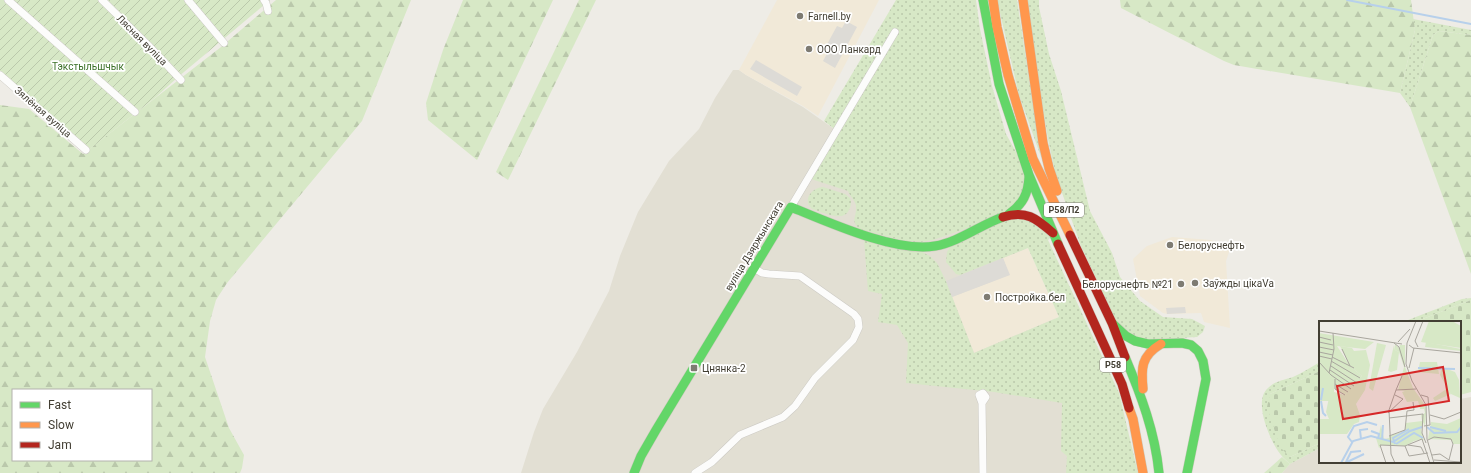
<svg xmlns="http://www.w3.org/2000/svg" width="1471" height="473" viewBox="0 0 1471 473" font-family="Roboto,sans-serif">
<defs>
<pattern id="grass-dots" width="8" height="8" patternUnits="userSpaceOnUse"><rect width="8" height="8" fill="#d7e8c6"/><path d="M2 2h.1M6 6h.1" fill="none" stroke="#bac8ab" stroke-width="1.8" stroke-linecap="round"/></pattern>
<pattern id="forest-firs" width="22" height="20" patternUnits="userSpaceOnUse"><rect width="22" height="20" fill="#d7e8c6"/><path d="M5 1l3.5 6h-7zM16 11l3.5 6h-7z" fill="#bac8ab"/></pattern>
<pattern id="cemetery-stones" width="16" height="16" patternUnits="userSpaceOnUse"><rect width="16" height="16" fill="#d7e8c6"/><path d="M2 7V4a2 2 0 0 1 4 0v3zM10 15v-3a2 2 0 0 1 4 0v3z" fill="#bac8ab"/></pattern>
<pattern id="garden-furrows" width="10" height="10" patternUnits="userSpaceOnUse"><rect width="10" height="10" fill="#d7e8c6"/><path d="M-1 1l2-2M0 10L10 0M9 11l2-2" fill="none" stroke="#bac8ab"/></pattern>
</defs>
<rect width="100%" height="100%" fill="#eeece6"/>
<g fill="#e2dfd3">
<path d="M733,70h6l7,5 57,32 34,24 172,82 109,260h-597l13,-41 9,-23 34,-57 32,-61 11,-35 18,-44 31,-51 30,-32 16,-31z"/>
<path d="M1471,397v76h-189l8,-9 30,-16v14h140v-63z"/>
</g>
<g fill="#f1e9d8">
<path d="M777,0h102l-61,116 -15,-10 -57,-31 -7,-5z"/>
<path d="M1172,237l39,3 19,9 -4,12 4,67 -26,-6 -3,-9 -34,1 -4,-1 -23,-17 -7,-37 14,-13z"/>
<path d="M1028,248l31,69 -85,36 -22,-56 57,-22 -6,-17z"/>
</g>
<g fill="url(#grass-dots)">
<path d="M896,0h80l4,29 12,57 14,48 23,41 -9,39 34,20 -6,6 71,153 19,80h-72l1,-17 -6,-5 1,-48 -68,-11 -88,-9 2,-40 -11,-18 -19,-3 4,-28 -14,-3 -4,-51 58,12 8,4 7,7 9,18 28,72 85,-36 -31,-69 -68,27 -4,-1 -10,-12 1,-10 4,-7 55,-30 -73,25 -13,2h-12l-49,-13c-9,-9 -2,-12 -3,-23 0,-4 -6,-10 -8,-15l-40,-13 29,-47 -13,-10z"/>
<path d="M997,0h20l24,157 -22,-62z"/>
<path d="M1025,0h14v7l10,47 12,37 29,120 22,42 8,24 20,24 23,16 29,2 13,7 -2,6 -6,5 -50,3 -10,-2 -20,-14 -36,-78 -25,-70 -8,-37z"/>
<path d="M1413,19l58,11v5l-32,-4 -6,4 -23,72 -10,-14 15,-63z"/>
<path d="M823,187l22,7 5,4c2,4 1,8 -1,12 -6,13 -26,2 -37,-1 -10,-10 0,-21 11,-22z"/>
<path d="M1471,298v2l-56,22h-12l59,-23z"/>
<path d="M1320,362v9l-50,23 20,63 30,-14v5l-30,16c-4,-4 -9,-8 -12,-13 -9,-14 -25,-50 -10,-63 7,-7 16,-8 25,-11 9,-4 18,-10 27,-15z"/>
</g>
<g fill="url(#forest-firs)" fill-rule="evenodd">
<path d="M276,0h135l-49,121 -135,162 -11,17 -6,21 -5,36 24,71 15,27 -2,13 -2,5h-240v-368l29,4 54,45 138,-107zM13,390h138v70h-138z"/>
<path d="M463,0h90l-76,160 -49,-40 -2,-17 17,-53z"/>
<path d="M579,0h17l-88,180 -12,-8z"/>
<path d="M1120,0h291l4,30 -15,63 -166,-28 -10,-4 -103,-53z"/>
<path d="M1439,31l32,4v239l-61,-167 23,-72z"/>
<path d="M1282,457l8,7 -8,9h-18z"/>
</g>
<g fill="url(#cemetery-stones)">
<path d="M1471,300v92l-11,3v-73h-45z"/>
<path d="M1320,371v72l-30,14 -10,-10 -13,-40 3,-13z"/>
</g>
<path fill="url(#garden-furrows)" d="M0,0h270l-92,77 -22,20 -70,55 -86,-76z"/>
<g fill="#dddbd6">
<path d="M846,21l11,6 -22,41 -12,-7 6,-11 -4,-2 12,-22 5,2z"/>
<path d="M756,60l46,27 -5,9 -47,-27z"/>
<path d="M1003,258l7,17 -58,22 -6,-16z"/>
<path d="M1185,307l1,6 -19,1 -1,-6z"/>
</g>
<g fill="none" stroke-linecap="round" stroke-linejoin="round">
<path stroke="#b7d0eb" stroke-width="2" d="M1347,0l124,24"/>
<g stroke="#cccac4" stroke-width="8">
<g id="street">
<path d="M8,0l127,112"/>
<path d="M102,0l46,45 33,35"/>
<path d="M188,0l36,43"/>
<path d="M264,0l2,3 2,8"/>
<path d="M0,75l86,75"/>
<path d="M791,207l104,-175"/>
<path d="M982,403l4,-6 -3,-4 -4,2 3,8 1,70"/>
<path d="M695,473l17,-11 28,-27 43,-18 12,-11 20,-28 38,-38 6,-13 -1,-8 -4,-5 -54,-38 -31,-2 -7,-1 -8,-5"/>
</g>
</g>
<g stroke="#cccabd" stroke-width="10">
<g id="fast">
<path d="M983,0l16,84 30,91 29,69"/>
<path d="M1009,214c14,-10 19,-20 20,-37"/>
<path d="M1113,324l13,12 9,5 13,3 34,-1 9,2 7,6 5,10 3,18 -19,94"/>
<path d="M1125,357c16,38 30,75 34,116"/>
<path d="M634,473l7,-17 15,-26 135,-223c37,15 105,46 144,39 24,-4 45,-21 68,-29"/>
</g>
</g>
<g stroke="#cccabd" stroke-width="10">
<g id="slow">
<path d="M993,0l4,27 11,48 25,84 37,76"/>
<path d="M1023,0l20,143 6,25 8,23"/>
<path d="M1143,389c-2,-21 -2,-33 18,-45"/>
<path d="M1129,408l4,11 10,54"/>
</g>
</g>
<g stroke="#cccabd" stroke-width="10">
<g id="jam">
<path d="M1003,217c23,-7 33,1 50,16"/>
<path d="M1070,235l42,88 13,34"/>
<path d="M1058,244l64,140 7,24"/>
</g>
</g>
<use href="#street" stroke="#fcfcfb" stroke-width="7"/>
<use href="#fast" stroke="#63d668" stroke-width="9"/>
<use href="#slow" stroke="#ff974d" stroke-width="9"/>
<use href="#jam" stroke="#b3261e" stroke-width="9"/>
</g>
<g fill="#7e7b72" stroke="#fff" stroke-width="1.5">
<circle cx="800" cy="16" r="4"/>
<circle cx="809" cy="49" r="4"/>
<circle cx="1170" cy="245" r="4"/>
<circle cx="1195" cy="283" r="4"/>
<circle cx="1181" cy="284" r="4"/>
<circle cx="987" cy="297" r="4"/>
<rect x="690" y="364" width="8" height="8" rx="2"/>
</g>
<g text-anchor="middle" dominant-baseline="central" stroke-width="3.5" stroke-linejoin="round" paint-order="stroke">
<g fill="#fff" stroke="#7b7870" stroke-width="1">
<rect x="1044" y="203" width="40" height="14" rx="3"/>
<rect x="1100" y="358" width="26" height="14" rx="3"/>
</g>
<g font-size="9" font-weight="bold" fill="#423e33">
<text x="1064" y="210">Р58/П2</text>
<text x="1113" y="365">Р58</text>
</g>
<g font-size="10" fill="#423e33" stroke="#fff" text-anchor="start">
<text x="808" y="16">Farnell.by</text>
<text x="817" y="49">ООО Ланкард</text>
<text x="1178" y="245">Белоруснефть</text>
<text x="1203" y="283">Заўжды цікаVа</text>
<text x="1173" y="284" text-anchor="end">Белоруснефть №21</text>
<text x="995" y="297">Постройка.бел</text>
<text x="702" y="368">Цнянка-2</text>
</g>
<g font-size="10" fill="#423e33" stroke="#fff">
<text transform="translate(142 40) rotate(45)">Лясная вуліца</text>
<text transform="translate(43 112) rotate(41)">Зялёная вуліца</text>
<text transform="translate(754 246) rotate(-59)">вуліца Дзяржынскага</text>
</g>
<g font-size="10" fill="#3c7129" stroke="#fff">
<text x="88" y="66">Тэкстыльшчык</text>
</g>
</g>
<g transform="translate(1319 321)">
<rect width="142" height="142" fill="#eeece6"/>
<path d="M76,23l4,4 1,-3h5v22l8,21 12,17 1,7 -1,14 -2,-4 -2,8 3,11 -2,-2 -8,2 -9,5 -14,-1v3l-2,-3h-7l-3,3 -3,-10h2l3,-13 3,14 5,-1v-2l16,-5 1,-8 16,-2 -1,-6 4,-2 -1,-4h-4l-2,-8 -11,1 -5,-10 3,-1 -7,-1 6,-23 -5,-15 -4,-2zM142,97v26h-8l-1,-4 -24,-1 3,-17 16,2z" fill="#d7e8c6"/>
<path d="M107,21l35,7v2l-36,-4zM58,22l9,2 -13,46 -4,-3zM75,24l1,5 4,2 -2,18 -6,2 -3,-1zM21,25l12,2 2,3 12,-1 2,8 2,7 -5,25 -9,14 4,11 -1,7 -5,2 -7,10h-28v-15h10l-3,-7 5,-24 3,-5v9l11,3 17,-19 -12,-10zM101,41h17l2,12 -21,-2zM128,48l8,3 4,8 1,18 -9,-4 -11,-19 1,-5z" fill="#d7e8c6"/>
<path d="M110,0h23l9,5v22l-40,-6zM129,67l3,6 -16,7 -2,-3z" fill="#d7e8c6"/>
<path d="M0,12l55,9 -9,7 -28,-3 13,20 12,10 -17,19 -10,-6 -1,-6v5h-3l-1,13h-11z" fill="#d7e8c6"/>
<path fill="none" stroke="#b7d0eb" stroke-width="2" d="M99,47l37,1M2,79l2,-12M2,80l2,12 3,3M108,106l7,6 23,-1 4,-5M111,106l16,4M52,110l8,3 -1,5M42,118l-1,-9 8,-1M63,119l1,-15M33,121l-4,-5 6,-11 13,-4 10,3M76,123l-2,-6 16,-9M77,123l18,-11 9,5M27,141l5,-10 10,-1M22,142l12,-22 18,-5 22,6 17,-11 12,-4M26,142l19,-9"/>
<path fill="none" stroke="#a9a69e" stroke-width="1" d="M97,0l-9,22 -1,21 6,17 14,24 1,34 7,24M0,10l83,13M0,16l12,3M0,21l14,3M79,21l12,-13M75,22l5,4 6,20M90,24l4,3 48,5M0,26l15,3M99,26l-3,-6 8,-20M23,28l8,17M0,31l14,3M0,35l13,3M13,36l22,11M12,40l29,17M0,41l12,13 20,14M12,45l26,17M90,47l5,-20M11,49l24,16M10,52l5,-24 -1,-16M16,58v10l10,6M16,63l13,8M77,69l6,-14M102,74l7,2 2,28 -6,1M69,92l15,-14 -8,-4M111,94l14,4 17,-7M70,97l34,-4 -1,19 4,10M70,115l16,-6 2,-19 7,-1 -1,-8M109,119l6,-3 17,2 2,5M89,124l13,2 3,6M86,125l17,-7 8,24M86,125l4,10 19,-3M113,134l8,-1 9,6 4,-16M115,139l27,2M67,142l-6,-18 25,1M76,142l-4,-9 -2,-44 7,-20 20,-1"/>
<path fill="#d62828" fill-opacity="0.15" stroke="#d62828" stroke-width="2" d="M124,46l6,34 -106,18 -6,-33z"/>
<rect width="142" height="142" fill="none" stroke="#423e33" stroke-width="2"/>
</g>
<rect x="12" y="389" width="140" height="72" fill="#ffffff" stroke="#b3b2ad"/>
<rect x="20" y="402" width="20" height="6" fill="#63d668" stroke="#b3b2ad"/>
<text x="48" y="409" font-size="12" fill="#423e33">Fast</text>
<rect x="20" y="422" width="20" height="6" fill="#ff974d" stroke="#b3b2ad"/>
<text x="48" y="429" font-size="12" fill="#423e33">Slow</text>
<rect x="20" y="442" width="20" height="6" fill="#b3261e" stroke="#b3b2ad"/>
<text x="48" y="449" font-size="12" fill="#423e33">Jam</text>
</svg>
